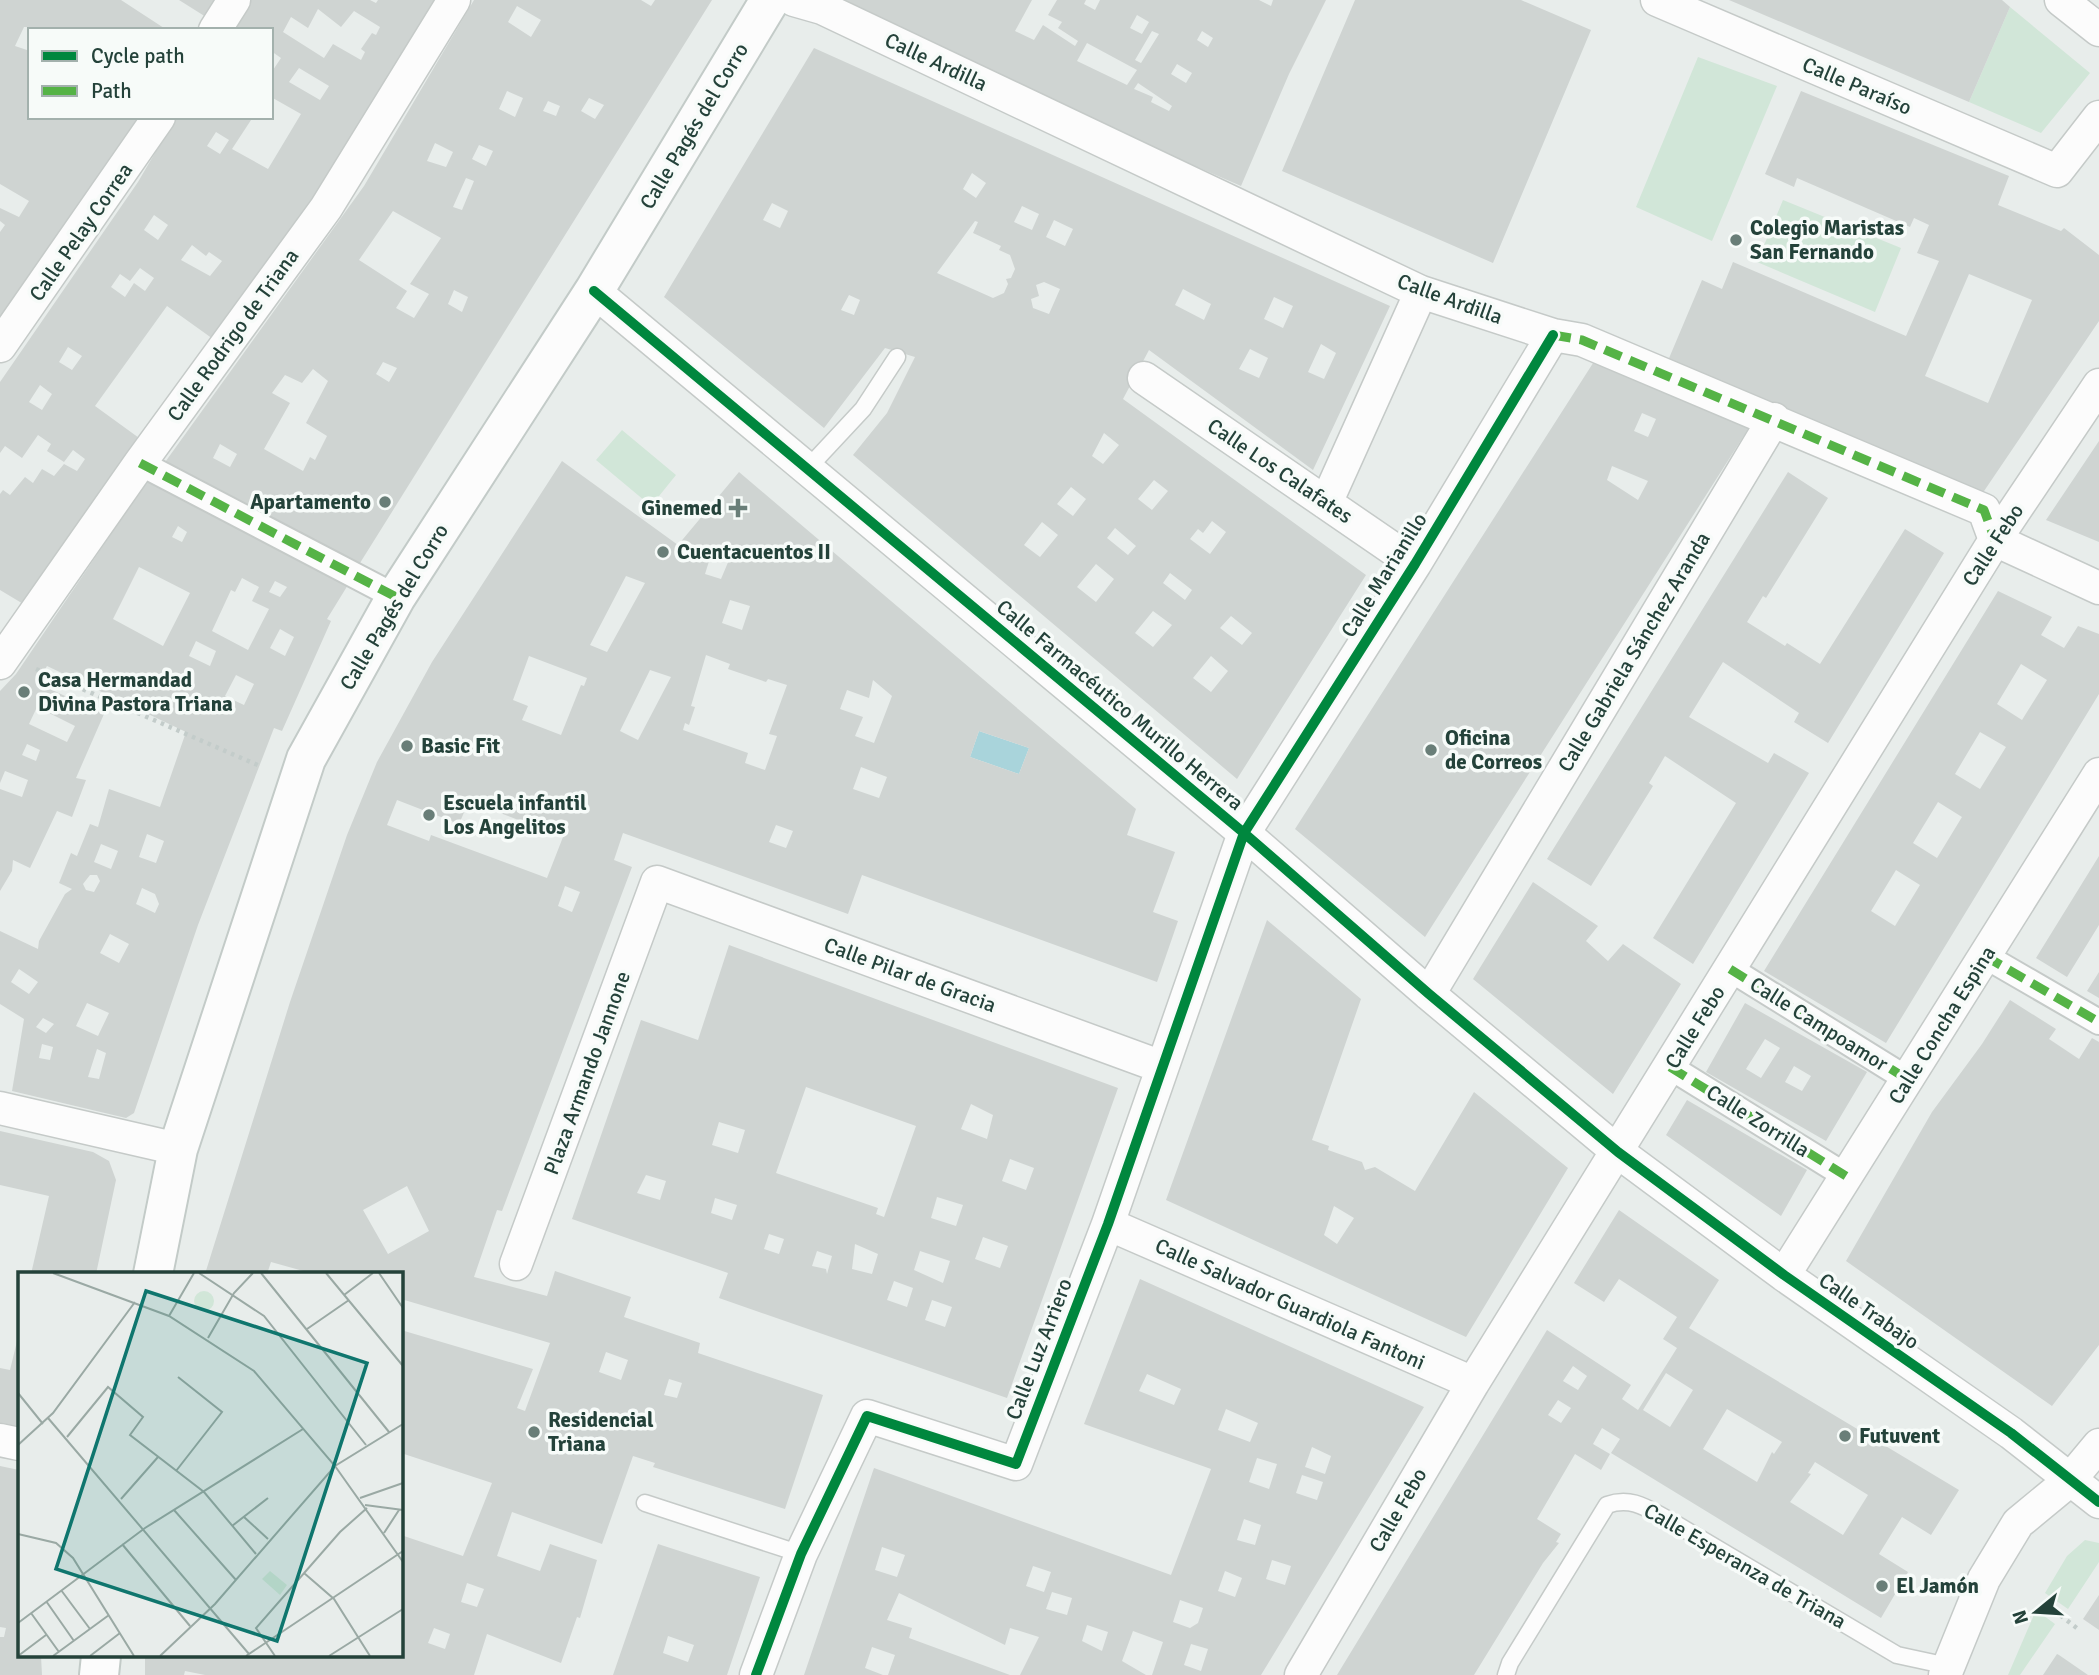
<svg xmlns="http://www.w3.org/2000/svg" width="2099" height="1675" viewBox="0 0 2099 1675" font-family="Signika,sans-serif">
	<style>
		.green { fill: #d1e6d8 }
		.water { fill: #a9d4db }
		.building { fill: #cfd4d2; fill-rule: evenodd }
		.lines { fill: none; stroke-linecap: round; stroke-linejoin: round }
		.service-casing { stroke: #c5cac8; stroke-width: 19 }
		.pedestrian-casing { stroke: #c5cac8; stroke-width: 28 }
		.minor-casing { stroke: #c5cac8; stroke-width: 35 }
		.secondary-casing { stroke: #c3cbc8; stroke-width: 42 }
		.path { stroke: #c3ccca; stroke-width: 4.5; stroke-dasharray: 3.5 5; stroke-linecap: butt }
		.service { stroke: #fcfcfc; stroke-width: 16 }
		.pedestrian { stroke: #fcfcfc; stroke-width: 24 }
		.minor { stroke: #fcfcfc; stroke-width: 32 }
		.secondary { stroke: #fcfcfc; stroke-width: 38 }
		.quiet { stroke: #55b346; stroke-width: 9; stroke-dasharray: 18 9; stroke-linecap: butt }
		.cycleway-casing { stroke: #f7fbf9; stroke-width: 15 }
		.cycleway { stroke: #00873e; stroke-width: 10 }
		.poi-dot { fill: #697e78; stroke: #f7fbf9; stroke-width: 2.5 }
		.labels { text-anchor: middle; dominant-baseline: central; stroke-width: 7; stroke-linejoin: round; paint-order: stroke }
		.street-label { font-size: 21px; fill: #24423a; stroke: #f7fbf9 }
		.poi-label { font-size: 21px; font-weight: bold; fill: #24423a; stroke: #f7fbf9; text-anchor: start }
		.inset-road { fill: none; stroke: #9aa9a4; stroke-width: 2 }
		.view { fill: #0f766e; fill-opacity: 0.15; stroke: #0f766e; stroke-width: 3.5 }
		.inset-edge { fill: none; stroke: #24423a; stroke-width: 3.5 }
	</style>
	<rect width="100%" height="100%" fill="#e8edeb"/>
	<path class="green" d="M2010,7L2090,73L2041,133L1969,102Z
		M1698,57L1777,86L1712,241L1636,207Z
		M1783,200L1901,248L1875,312L1757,262Z
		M622,430L676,475L651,506L596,460Z
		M2085,1540L2099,1543V1562L2068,1609L2045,1593L2067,1556Z
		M2036,1610L2055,1624L2020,1675H2008Z"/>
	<path class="water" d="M979,731L1029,748L1019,774L970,757Z"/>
	<path class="building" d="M0,0H121L167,30L24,27L15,46L30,51V117H142L0,317V232L5,225L0,221V208L19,217L29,201L0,184Z
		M179,0H217L206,17Z
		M250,0H370L376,3L378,0H443L220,344L167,306L95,406L146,443L25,605L0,590V494L3,490L10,495L25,477L33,483L42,469L54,476L64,464L77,471L85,459L73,450L64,462L47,451L51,444L38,435L22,458L5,446L0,453V382L138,182L176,117H253L232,149L268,169L301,114L271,97V73L281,58L271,51V30H232ZM318,9L341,27L354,11L380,27L376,35L372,33L361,49L365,52L361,60L333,44L324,58L283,32L291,17L308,28ZM299,68L329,86L320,100L289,82ZM216,132L229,140L220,154L207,146ZM154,215L168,225L158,240L144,230ZM192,245L206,256L209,252L222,261L210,276L181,260ZM140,268L154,278L145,291L134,283L125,297L111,287L120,274L130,281ZM68,347L82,356L72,370L59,362ZM40,385L52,394L42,410L29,402Z
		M474,0H641L651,6L655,0H712L355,571L163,465L364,186ZM517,6L541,20L531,37L508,22ZM507,91L523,98L515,117L499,109ZM589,98L604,105L595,119L581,111ZM548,101L560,106L556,116L543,111ZM435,143L453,152L446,167L427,161ZM479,145L493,151L486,166L472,159ZM466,178L474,181L462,210L453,207ZM393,211L441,238L410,284L429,294L414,318L396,308L407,291L359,260ZM454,290L468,297L462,312L448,304ZM383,362L397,368L389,382L376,374ZM313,369L328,381L306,423L327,436L315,460L310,457L303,471L264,449L290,403L272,393L285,375L302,383ZM220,444L237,454L230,467L213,458Z
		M844,0H1032L1015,31L1034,40L1043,25L1075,46L1078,41L1058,28L1062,22L1048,15L1057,0H1086L1084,4L1095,10L1100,0H1259L1271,6L1273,0H1326L1289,74L1241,186L1149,146ZM1137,15L1149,22L1142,34L1130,28ZM1152,31L1159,34L1141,63L1135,60ZM1202,31L1213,38L1208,47L1197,40ZM1087,43L1137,70L1127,85L1077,61ZM1177,64L1192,73L1186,83L1171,74ZM1138,83L1172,106L1169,111L1151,102L1153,97L1134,89Z
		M1355,0H1521L1591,30L1493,263L1282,171Z
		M1729,0H2002L2010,7L1969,102Z
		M814,48L1390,306L1313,470L1149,350L1123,399L1366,575L1237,779L853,455L887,413L915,357L885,348L824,428L664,297ZM972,173L986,183L976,198L963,189ZM772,203L788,211L780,228L763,220ZM1022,206L1039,214L1032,230L1014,222ZM1054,220L1073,229L1065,246L1046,237ZM975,221L978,222L973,233L1001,246L999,250L1010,255L1015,269L1011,278L1006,279L1008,284L1004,293L993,298L937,273ZM1044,282L1060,289L1049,314L1033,308L1031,299L1039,296L1036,285ZM1183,289L1211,304L1204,320L1175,305ZM849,295L860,300L854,315L841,310ZM1274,297L1293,306L1283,328L1264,319ZM1321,344L1336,353L1324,379L1308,372ZM1250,349L1268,358L1259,378L1239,369ZM1104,433L1119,445L1103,464L1092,456ZM1154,480L1168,491L1152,510L1138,499ZM1071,487L1086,499L1073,516L1057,504ZM1212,521L1226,532L1210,554L1190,539L1198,529L1203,533ZM1042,522L1058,535L1040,557L1024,545ZM1115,528L1136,546L1128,555L1107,538ZM1096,564L1114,579L1096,602L1077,587ZM1170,573L1192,590L1185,600L1163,583ZM1153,611L1172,625L1153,647L1135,633ZM1231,616L1252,633L1242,645L1220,628ZM1211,656L1228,671L1211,692L1193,678Z
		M1801,91L2009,176L1998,205L2061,231L2064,228L2099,255V321L1980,497L1667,363L1702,280L1722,289L1733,262L1906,336L1939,261L1917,253L1929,225L1914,218L1910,227L1797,178L1794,187L1765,174ZM1969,274L2032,300L1988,403L1925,376Z
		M1595,360L1750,426L1425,937L1295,829ZM1642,413L1656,419L1648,437L1634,431ZM1612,466L1648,481L1638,500L1607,480Z
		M2099,441V542L2046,520Z
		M562,461L678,545L739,472L1136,809L1127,835L1175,852L1153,912L1178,921L1157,982L862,875L848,914L623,833L614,860L632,867L502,1211L497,1210L474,1277L547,1296L555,1271L631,1297L624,1317L700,1343L698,1353L823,1395L785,1509L653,1467L655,1463L633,1456L602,1544L512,1512L497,1556L540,1571L550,1544L597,1560L580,1618L577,1617L561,1663L487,1634L474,1675H205L185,1671L184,1675H145V1656H401V1535L463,1556L492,1483L401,1453V1330L533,1369L517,1408L525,1411L550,1343L401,1299V1274H314L271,1262L267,1274H205L290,1002L347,835L377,762L432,662ZM723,554L729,560L721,579L705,574L710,558L717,560ZM626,576L645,583L607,652L590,645ZM730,600L750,606L742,630L722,623ZM706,655L730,664L728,669L766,682L768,679L787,685L769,734L777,736L765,770L745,763L748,753L683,730L685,723L689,725L695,707L691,706ZM529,656L587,678L584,686L581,685L561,735L522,720L528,706L513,700ZM650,670L671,677L638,740L620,731ZM873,680L892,696L874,743L855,736L863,717L840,709L847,690L869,698ZM979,731L1029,748L1019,774L970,757ZM861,767L887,777L879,798L853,789ZM397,800L459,824L469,801L563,837L547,878L431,835L429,841L387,825ZM776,825L793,831L786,848L769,842ZM565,886L580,892L572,912L558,906ZM407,1186L429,1231L388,1254L363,1210ZM606,1352L628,1360L621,1380L599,1372ZM669,1379L682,1383L677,1398L664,1395ZM467,1583L484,1589L477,1607L461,1602ZM434,1628L450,1634L445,1649L428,1643Z
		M1788,472L1828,498L1766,598L1763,596L1747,622L1785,646L1787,643L1820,664L1905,529L1944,553L1828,743L1794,722L1799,713L1723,662L1689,717L1768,763L1774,753L1809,773L1693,964L1653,938L1736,803L1665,756L1649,783L1653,786L1591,886L1547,859Z
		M149,478L351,580L327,619L331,621L282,731L274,728L198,925L134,1113L126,1118L12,1091L24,1019L0,1004V931L38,949L39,941L65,894L72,889L59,883L71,853L77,856L90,824L98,827L109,789L160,807L186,732L47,666L37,683L104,714L76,778L86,780L72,817L57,811L30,868L13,860L12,871L0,891V789L22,797L28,780L5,771L0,783V691L16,674ZM178,526L187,532L182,542L172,537ZM139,567L190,593L163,646L113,619ZM242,578L259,587L252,601L269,609L248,650L212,631L231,590L235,592ZM275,581L287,587L280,597L269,592ZM280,629L294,637L285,656L270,648ZM196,641L216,651L210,666L189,656ZM236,675L254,684L244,705L225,696ZM37,707L75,726L67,742L29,724ZM27,744L40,750L36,761L22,755ZM147,834L164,841L156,863L139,857ZM101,844L118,851L111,869L94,862ZM90,875H97L100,881L94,892L86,890L83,884ZM142,888L155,894L159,904L155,913L136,904ZM110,934L129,944L119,963L100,953ZM19,969L38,982L29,994L11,982ZM87,1003L109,1013L98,1036L76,1026ZM43,1018L54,1024L46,1033L36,1027ZM42,1044L53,1047L50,1060L39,1058ZM97,1049L106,1053L99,1079L88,1077Z
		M1998,591L2052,617L2041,635L2064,648L2078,626L2099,634V694L1886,1043L1764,971ZM2021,664L2047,680L2022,720L1997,704ZM1980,732L2006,747L1980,789L1955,774ZM1938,802L1962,817L1937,858L1913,843ZM1896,870L1920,885L1895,926L1871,911Z
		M2099,856V925L2067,977L2036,958Z
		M1533,882L1598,926L1586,941L1608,961L1623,944L1681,984L1613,1094L1473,979Z
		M1267,920L1361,999L1312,1140L1329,1146L1328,1150L1362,1162L1365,1170L1375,1167L1415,1191L1474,1092L1568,1168L1466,1337L1166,1200ZM1334,1206L1354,1218L1337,1244L1324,1235Z
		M729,945L1118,1088L1007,1398L719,1298L728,1273L572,1219L641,1020L698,1040ZM806,1087L916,1126L884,1217L876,1214L878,1208L776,1173ZM971,1104L993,1115L987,1139L961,1129ZM719,1122L745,1130L738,1153L712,1145ZM1010,1159L1034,1168L1026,1190L1002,1181ZM646,1175L666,1181L660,1200L637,1193ZM937,1197L963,1205L956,1226L931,1218ZM715,1198L737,1205L732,1220L711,1213ZM769,1234L784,1239L779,1254L764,1249ZM983,1237L1008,1246L1000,1268L975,1259ZM855,1244L878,1254L872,1274L852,1269ZM817,1251L832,1256L827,1274L826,1269L812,1266ZM920,1251L950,1261L943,1283L914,1270ZM894,1281L913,1288L907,1307L887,1300ZM932,1300L952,1307L945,1327L925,1320Z
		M2099,972V998L2087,991Z
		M2010,1000L2056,1029L2049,1039L2079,1059L2092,1038L2099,1042V1345L2052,1406L1846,1261L1932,1112L1982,1044Z
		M1745,1003L1867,1072L1826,1141L1706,1072ZM1765,1039L1780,1048L1761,1078L1746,1069ZM1794,1066L1811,1076L1802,1091L1785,1082Z
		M1687,1100L1807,1170L1781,1216L1666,1135Z
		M0,1131L93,1152L109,1161L116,1180L96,1274H31L49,1196L0,1185Z
		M1619,1210L1719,1280L1689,1328L1959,1490L1931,1535L1902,1517L1879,1554L1908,1572L1881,1618L1611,1453L1620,1439L1602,1428L1593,1444L1610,1454L1601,1470L1575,1454L1537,1519L1561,1534L1556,1542L1559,1543L1543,1563L1474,1675H1337L1547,1330L1631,1385L1622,1399L1638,1410L1677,1348L1663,1339L1677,1317L1619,1279L1604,1302L1574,1283ZM1573,1366L1587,1376L1578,1390L1563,1381ZM1666,1373L1693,1390L1670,1427L1643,1410ZM1558,1400L1571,1408L1561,1423L1548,1415ZM1727,1409L1782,1442L1774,1454L1772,1452L1757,1482L1703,1449ZM1815,1462L1868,1495L1843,1535L1790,1502L1811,1474L1808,1473Z
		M1140,1279L1424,1407L1261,1675H1152L1163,1642L1133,1631L1122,1661L1146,1675H1020L1039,1637L1010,1628L1005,1645L899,1593L887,1620L912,1628L909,1638L1010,1675H888L895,1655L872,1647L865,1668L883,1675H804L874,1468L1171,1575L1211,1469L1084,1424ZM1147,1374L1181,1389L1174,1405L1139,1391ZM1226,1409L1258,1423L1250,1442L1218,1430ZM1312,1447L1331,1456L1325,1474L1305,1467ZM1257,1458L1277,1464L1269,1489L1249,1482ZM1302,1475L1323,1482L1317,1500L1296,1493ZM1244,1519L1261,1525L1255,1545L1237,1540ZM882,1547L905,1555L897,1577L875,1570ZM1272,1560L1291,1566L1285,1585L1266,1579ZM1033,1566L1051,1572L1044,1592L1026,1586ZM1225,1571L1242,1578L1235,1597L1218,1591ZM1052,1592L1072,1598L1067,1615L1046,1609ZM1180,1600L1203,1608L1198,1623L1190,1628L1173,1622ZM1087,1625L1108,1632L1102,1651L1082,1641ZM1191,1644L1208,1649L1201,1671L1184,1665Z
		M19,1333V1427L0,1423V1368L10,1370Z
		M0,1466L19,1470V1656H41L42,1675H0V1637H4L6,1628L0,1627Z
		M658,1544L760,1577L727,1675H613ZM668,1636L694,1645L688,1662L663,1653Z
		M2099,1595V1630L2083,1619Z
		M2057,1654L2059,1655L2088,1675H2043Z"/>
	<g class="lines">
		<g class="service-casing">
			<path id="service" d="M807,469L863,409L897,357
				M645,1503L801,1554
				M1506,1675L1510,1663L1607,1505C1632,1496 1648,1509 1669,1520L1897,1655L1948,1666"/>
		</g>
		<g class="pedestrian-casing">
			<path id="pedestrian" d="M140,463L396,597
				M1985,956L2099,1022
				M1730,969L1907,1079
				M1670,1067L1846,1176"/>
		</g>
		<g class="minor-casing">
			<path id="minor" d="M794,0L822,8L1421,292L1553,335L1582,340L1984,510L1995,540L2099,588
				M1657,0L2057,171L2099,117
				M2061,0L2099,30
				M215,30L234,0
				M594,291L1244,833L1429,994L1618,1152L1784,1275L2011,1433L2099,1502
				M0,346L159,117
				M1144,378L1415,564
				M1326,503L1421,292
				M0,663L140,463L326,208L454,0
				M1429,994L1774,419
				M0,1108L178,1149
				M1108,1224L1473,1383
				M516,1264L657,882L1162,1067
				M1784,1275L2099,774
				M0,1440L19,1444
				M756,1675L801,1554L867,1416L1016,1464L1108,1224L1244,833L1415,564L1553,335
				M1301,1675L1473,1383L1995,540L2099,385
				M1945,1675L1984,1579L2018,1523L2069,1481L2099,1445"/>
		</g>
		<g class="secondary-casing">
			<path id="secondary" d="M153,1274L178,1149L306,759L396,597L594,291L770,0
				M99,1675L101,1656"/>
		</g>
		<path class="path" d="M36,669L260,766
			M2047,1605L2078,1629"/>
		<use href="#service" class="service"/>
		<use href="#pedestrian" class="pedestrian"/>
		<use href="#minor" class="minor"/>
		<use href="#secondary" class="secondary"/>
		<path class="quiet" d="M1553,335L1582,340L1984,510L1995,540
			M140,463L396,597
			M1985,956L2099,1022
			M1730,969L1907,1079
			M1670,1067L1846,1176"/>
		<g class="cycleway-casing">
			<path id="cycleway" d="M594,291L1244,833L1429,994L1618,1152L1784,1275L2011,1433L2099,1502
				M756,1675L801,1554L867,1416L1016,1464L1108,1224L1244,833L1415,564L1553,335"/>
		</g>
		<use href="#cycleway" class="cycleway"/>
	</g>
	<g class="poi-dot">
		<circle cx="1736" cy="240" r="7"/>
		<circle cx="385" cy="502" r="7"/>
		<path d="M734.5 497.5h7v7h7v7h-7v7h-7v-7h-7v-7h7z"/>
		<circle cx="663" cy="552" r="7"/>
		<circle cx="24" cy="692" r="7"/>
		<circle cx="407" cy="746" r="7"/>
		<circle cx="1431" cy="750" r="7"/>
		<circle cx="429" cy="815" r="7"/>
		<circle cx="534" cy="1432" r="7"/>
		<circle cx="1845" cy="1436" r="7"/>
		<circle cx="1882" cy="1586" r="7"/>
	</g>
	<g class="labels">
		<g class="street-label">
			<text transform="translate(936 62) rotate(25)">Calle Ardilla</text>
			<text transform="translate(1857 86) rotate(23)">Calle Paraíso</text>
			<text transform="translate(694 126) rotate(-59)">Calle Pagés del Corro</text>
			<text transform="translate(81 232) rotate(-55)">Calle Pelay Correa</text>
			<text transform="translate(1450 299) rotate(20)">Calle Ardilla</text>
			<text transform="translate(233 335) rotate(-54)">Calle Rodrigo de Triana</text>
			<text transform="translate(1280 471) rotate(34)">Calle Los Calafates</text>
			<text transform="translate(1993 545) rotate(-57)">Calle Febo</text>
			<text transform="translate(1384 575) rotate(-58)">Calle Marianillo</text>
			<text transform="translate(394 607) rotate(-59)">Calle Pagés del Corro</text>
			<text transform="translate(1634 652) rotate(-59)">Calle Gabriela Sánchez Aranda</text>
			<text transform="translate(1120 705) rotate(40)">Calle Farmacéutico Murillo Herrera</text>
			<text transform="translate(910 975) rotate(20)">Calle Pilar de Gracia</text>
			<text transform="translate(1819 1024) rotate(32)">Calle Campoamor</text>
			<text transform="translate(1942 1025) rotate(-58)">Calle Concha Espina</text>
			<text transform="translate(1695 1027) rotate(-58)">Calle Febo</text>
			<text transform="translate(587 1073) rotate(-70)">Plaza Armando Jannone</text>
			<text transform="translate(1758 1121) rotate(32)">Calle Zorrilla</text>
			<text transform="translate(1290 1304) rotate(24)">Calle Salvador Guardiola Fantoni</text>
			<text transform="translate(1869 1311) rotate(35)">Calle Trabajo</text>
			<text transform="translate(1039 1349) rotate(-69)">Calle Luz Arriero</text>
			<text transform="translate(1398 1510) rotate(-60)">Calle Febo</text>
			<text transform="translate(1745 1566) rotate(30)">Calle Esperanza de Triana</text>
		</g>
		<g class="poi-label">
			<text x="1750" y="228">Colegio Maristas<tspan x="1750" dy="24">San Fernando</tspan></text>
			<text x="371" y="502" text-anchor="end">Apartamento</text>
			<text x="722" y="508" text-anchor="end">Ginemed</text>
			<text x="677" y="552">Cuentacuentos II</text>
			<text x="38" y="680">Casa Hermandad<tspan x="38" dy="24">Divina Pastora Triana</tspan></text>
			<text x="1445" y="738">Oficina<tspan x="1445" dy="24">de Correos</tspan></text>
			<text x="421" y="746">Basic Fit</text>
			<text x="443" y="803">Escuela infantil<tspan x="443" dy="24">Los Angelitos</tspan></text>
			<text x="548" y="1420">Residencial<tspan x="548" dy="24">Triana</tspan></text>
			<text x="1859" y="1436">Futuvent</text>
			<text x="1896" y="1586">El Jamón</text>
		</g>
	</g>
	<g transform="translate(18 1272)">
		<rect width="385" height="385" fill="#e8edeb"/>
		<path d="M176 29a10 10 0 1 1 20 0a10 10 0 1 1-20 0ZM252,299L269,313L262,323L244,307Z" fill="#d1e6d8"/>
		<path class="inset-road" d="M35,1L151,44L236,99L317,194L385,290M181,1L246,44L348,173M243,1L371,160M308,1L385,94M361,1L385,36M326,23L355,1M151,44L176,1M289,57L331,28M190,66L216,21L235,1M0,121L25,152M30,146L231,382M49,165L90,115L125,145L112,163L186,220L238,282M0,173L35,141L117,30M158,199L204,140L160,105M342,226L385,211M103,227L140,185M347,233L385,238M156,238L218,308M226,245L250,267M214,254L250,226M366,261L381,238M0,262L38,271L55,286L116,384M104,272L172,354M286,301L316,327L352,384M43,318L72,357M28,329L56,369M13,341L41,380M0,351L127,256L285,157M0,384L28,363M35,384L91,343M72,384L102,361M142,384L197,332L317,194L385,152M228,384L385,279M257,384L238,356L322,260L349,236M311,384L385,337"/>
		<path class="view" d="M128,19L349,91L259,369L38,297Z"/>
		<rect width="385" height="385" class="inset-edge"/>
	</g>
	<rect x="28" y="28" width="245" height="91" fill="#f7fbf9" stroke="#a3b1ad" stroke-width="2"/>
	<rect x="42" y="51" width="35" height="10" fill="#00873e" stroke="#a3b1ad" stroke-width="2"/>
	<text x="91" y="63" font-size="21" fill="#24423a">Cycle path</text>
	<rect x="42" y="86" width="35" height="10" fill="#55b346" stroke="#a3b1ad" stroke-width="2"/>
	<text x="91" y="98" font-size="21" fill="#24423a">Path</text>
	<g transform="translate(2036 1612) rotate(252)" stroke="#f7fbf9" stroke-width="5" paint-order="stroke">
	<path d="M0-5L12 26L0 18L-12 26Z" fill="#24423a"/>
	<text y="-10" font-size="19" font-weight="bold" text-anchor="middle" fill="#24423a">N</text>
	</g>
</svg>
